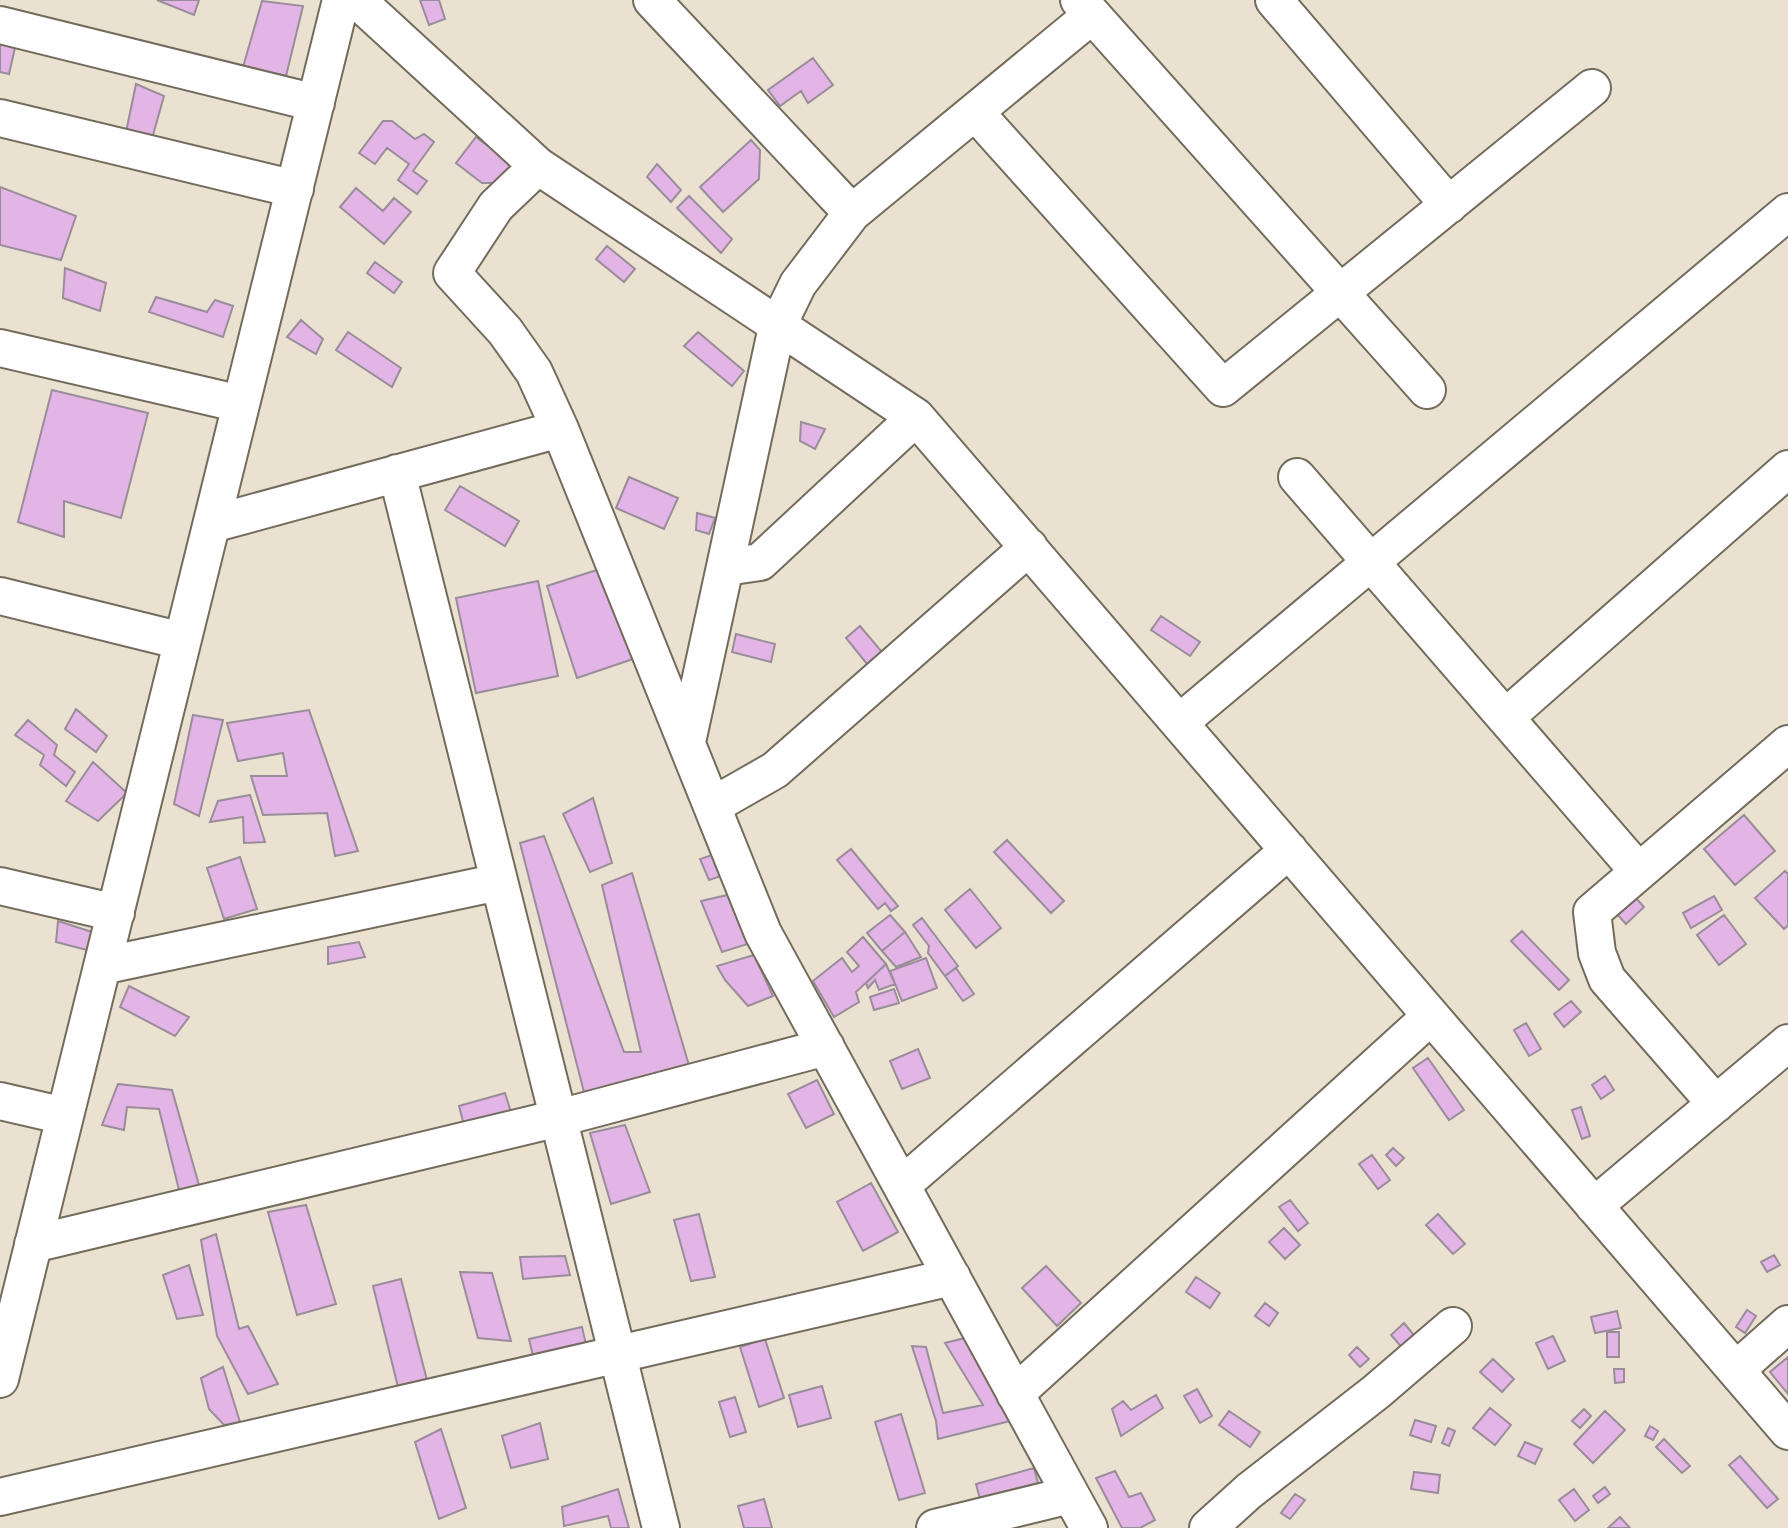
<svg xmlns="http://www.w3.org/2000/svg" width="1788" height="1528" viewBox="0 0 1788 1528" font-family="'Archivo Narrow',sans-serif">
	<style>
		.building { fill: #e3b4e6; stroke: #9a8d9a; stroke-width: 2 }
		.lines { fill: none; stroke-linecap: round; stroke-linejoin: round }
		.minor-casing { stroke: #736b5c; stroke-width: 40 }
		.minor { stroke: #fff; stroke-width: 36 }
	</style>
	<rect width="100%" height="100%" fill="#ebe1d1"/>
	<path class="building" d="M157,0H199L194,15Z
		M420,0H439L445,19L429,25Z
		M262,1L303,6L286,76L243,67Z
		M0,35L17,39L9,74L0,72Z
		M813,58L833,85L808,103L801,91L780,106L768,90Z
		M136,84L164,96L151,142L125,137Z
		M383,121H392L415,139L424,134L434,142L413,171L427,181L417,194L398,180L409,164L387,148L375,164L359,153Z
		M476,137L516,167L504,183H482L456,163Z
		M751,140L760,150L759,179L723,212L700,187Z
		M657,164L681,190L671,202L647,177Z
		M0,187L76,216L61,260L0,245Z
		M356,188L383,211L394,198L411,212L384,244L340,207Z
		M689,196L732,239L721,253L677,208Z
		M607,246L635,269L624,282L596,259Z
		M375,262L402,282L394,293L367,273Z
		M65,268L106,283L100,311L63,298Z
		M156,297L207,312L215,300L233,306L223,337L149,312Z
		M301,320L323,339L316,354L287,337Z
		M348,332L401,368L392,387L336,350Z
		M698,332L744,371L732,386L684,346Z
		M52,390L148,413L121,518L64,501V537L18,522Z
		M801,422L825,429L815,449L800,441Z
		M629,477L678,498L664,529L616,508Z
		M460,486L519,521L505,546L445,510Z
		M697,513L715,518L709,534L696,530Z
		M603,568L633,659L577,678L547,586Z
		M538,581L558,676L476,693L456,598Z
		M1161,616L1200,642L1190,656L1151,630Z
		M860,626L882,652L867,664L846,638Z
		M736,634L775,644L771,662L732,652Z
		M76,709L107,736L96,752L65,729Z
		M309,710L358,851L335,856L327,813L263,815L251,776H287L283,753L238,761L227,723Z
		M193,715L223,720L199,816L174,804Z
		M28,720L57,745L54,755L75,772L66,786L40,765L44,755L15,735Z
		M93,762L127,793L98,821L66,801Z
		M250,795L265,842L244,843L243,817L210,822L218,801Z
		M593,798L612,863L590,872L563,814Z
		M1744,815L1775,851L1735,885L1704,849Z
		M544,836L624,1052H641L602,885L632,873L691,1072L586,1100L520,843Z
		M1007,840L1064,901L1051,913L994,852Z
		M851,849L898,906L891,911L885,903L878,909L837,860Z
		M715,854L724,875L709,880L700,859Z
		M240,857L257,909L224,919L207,868Z
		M1785,871L1788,874V925L1784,929L1755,898Z
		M970,889L1001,928L976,948L945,910Z
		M732,894L754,942L722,952L701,901Z
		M1634,896L1644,907L1626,924L1616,913Z
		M1714,896L1722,910L1691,928L1683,913Z
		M890,915L905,932L882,951L867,933Z
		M1724,915L1746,944L1719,965L1697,935Z
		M922,918L958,966L945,976L928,953L929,946L913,925Z
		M58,921L92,932L87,950L56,942Z
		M1522,931L1569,980L1559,990L1511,941Z
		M905,932L921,957L896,967L882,951Z
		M863,937L886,964L856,992L859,1002L834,1017L813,981L842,958L852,972L859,966L847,952Z
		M359,942L365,957L328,964V947Z
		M754,955L773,996L748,1006L725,980L717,966Z
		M926,958L937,988L902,1001L890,971Z
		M886,964L895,984L879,990L875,980L868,988L866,983Z
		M956,968L974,994L963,1001L945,976Z
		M129,986L189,1017L175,1036L120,1007Z
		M894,989L899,1003L874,1010L870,997Z
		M1571,1001L1581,1012L1564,1027L1554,1014Z
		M1526,1023L1541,1049L1529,1056L1514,1030Z
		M918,1049L930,1078L902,1089L890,1061Z
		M1428,1058L1464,1110L1449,1120L1413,1068Z
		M1605,1076L1614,1090L1601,1099L1592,1085Z
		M817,1080L834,1114L806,1128L788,1094Z
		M118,1084L172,1090L201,1192L179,1190L159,1109L127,1107L124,1130L102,1125Z
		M505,1093L512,1115L464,1125L459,1106Z
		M1581,1107L1590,1136L1582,1139L1572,1110Z
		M625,1125L650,1192L611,1204L590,1133Z
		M1393,1148L1404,1158L1396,1166L1386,1155Z
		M1372,1155L1390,1180L1378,1189L1359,1164Z
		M871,1183L898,1232L863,1251L837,1202Z
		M1290,1200L1308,1223L1298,1231L1279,1207Z
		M306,1205L336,1304L297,1315L268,1212Z
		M699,1214L715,1277L691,1281L674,1220Z
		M1438,1214L1465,1244L1453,1254L1426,1225Z
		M1284,1228L1300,1245L1285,1259L1269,1242Z
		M216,1234L239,1329L248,1326L278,1384L248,1394L217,1336L201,1240Z
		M1774,1255L1780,1265L1767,1272L1761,1262Z
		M565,1256L570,1275L523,1279L520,1257Z
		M189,1265L203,1315L177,1319L163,1275Z
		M1046,1266L1081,1303L1057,1326L1022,1288Z
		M460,1272L492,1273L511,1341L478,1338Z
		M1196,1277L1220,1293L1210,1308L1186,1292Z
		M401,1279L428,1384L399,1391L373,1286Z
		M1265,1303L1278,1313L1269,1326L1255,1316Z
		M1747,1310L1756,1316L1745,1333L1736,1327Z
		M1617,1311L1621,1328L1595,1333L1591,1317Z
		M1404,1323L1418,1340L1405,1351L1391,1335Z
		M582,1327L588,1353L535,1365L529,1339Z
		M1607,1332H1619V1357H1607Z
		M1553,1336L1565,1361L1548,1369L1536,1343Z
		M965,1338L1010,1421L938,1439L936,1421L912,1346L926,1347L943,1413L983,1405L945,1343Z
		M765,1339L784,1398L759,1407L740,1347Z
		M1357,1347L1369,1359L1360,1367L1349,1355Z
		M1788,1357V1394L1770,1372Z
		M1493,1359L1514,1379L1502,1392L1480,1372Z
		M223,1367L240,1422L224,1425L209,1409L201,1378Z
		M1614,1369H1624V1382L1615,1383Z
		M822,1386L831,1418L798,1427L789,1395Z
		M1197,1389L1212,1416L1200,1423L1184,1396Z
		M1156,1395L1163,1408L1121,1436L1112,1409L1123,1401L1131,1410Z
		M735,1397L746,1432L730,1437L719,1402Z
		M1490,1408L1511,1425L1495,1445L1473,1428Z
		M1584,1409L1591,1416L1580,1428L1572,1421Z
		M1229,1411L1260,1432L1250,1447L1219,1425Z
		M1605,1411L1625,1430L1593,1463L1574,1444Z
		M901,1414L925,1493L899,1500L875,1422Z
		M1415,1420L1436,1426L1431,1442L1410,1435Z
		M540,1423L548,1459L511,1468L502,1436Z
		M1650,1426L1658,1431L1653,1440L1645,1436Z
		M1448,1428L1455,1431L1449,1446L1442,1443Z
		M441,1429L466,1508L439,1519L415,1442Z
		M1664,1439L1690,1466L1682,1473L1656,1447Z
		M1525,1442L1542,1449L1535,1464L1518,1456Z
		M1740,1456L1778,1499L1767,1508L1729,1465Z
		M1034,1468L1038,1483L980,1499L976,1484Z
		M1115,1471L1129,1497L1141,1493L1155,1520L1140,1528H1122L1096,1478Z
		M1414,1472L1440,1475L1438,1493L1411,1489Z
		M1605,1487L1610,1494L1598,1503L1593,1496Z
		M618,1489L629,1528H611L608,1516L564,1526L562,1507Z
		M1574,1489L1589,1510L1575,1521L1559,1500Z
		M1295,1494L1305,1500L1290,1519L1281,1513Z
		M764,1499L772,1528H744L738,1506Z
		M1620,1517L1630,1528H1608Z"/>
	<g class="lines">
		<g class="minor-casing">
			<path id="minor" d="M357,0L538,166L916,417L1788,1431
				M652,0L852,213
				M1079,0L1427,390
				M1274,0L1449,205
				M0,25L316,103
				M975,112L1223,388L1592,88
				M0,118L295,189
				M538,166L496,206L452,273L505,331L534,372L560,429L763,933L1089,1528
				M0,348L241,404
				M397,473L661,1528
				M1297,477L1639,872
				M212,524L560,429
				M726,567L760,562L916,417
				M0,596L182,641
				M1506,717L1788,469
				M1179,723L1788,212
				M687,742L777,327L798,284L852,213L1092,15
				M712,806L775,770L1029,547
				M0,886L116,913
				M102,966L499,882
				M0,1101L65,1116
				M1716,1104L1607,979L1597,953L1592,912L1788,744
				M902,1185L1289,850
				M1594,1206L1788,1043
				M33,1244L559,1118L826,1047
				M1736,1370L1788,1324
				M0,1379L341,0
				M1015,1394L1431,1016
				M0,1497L952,1277
				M935,1528L1070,1495
				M1208,1528L1249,1491L1376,1392L1453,1326"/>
		</g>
		<use href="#minor" class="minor"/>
	</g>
</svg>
